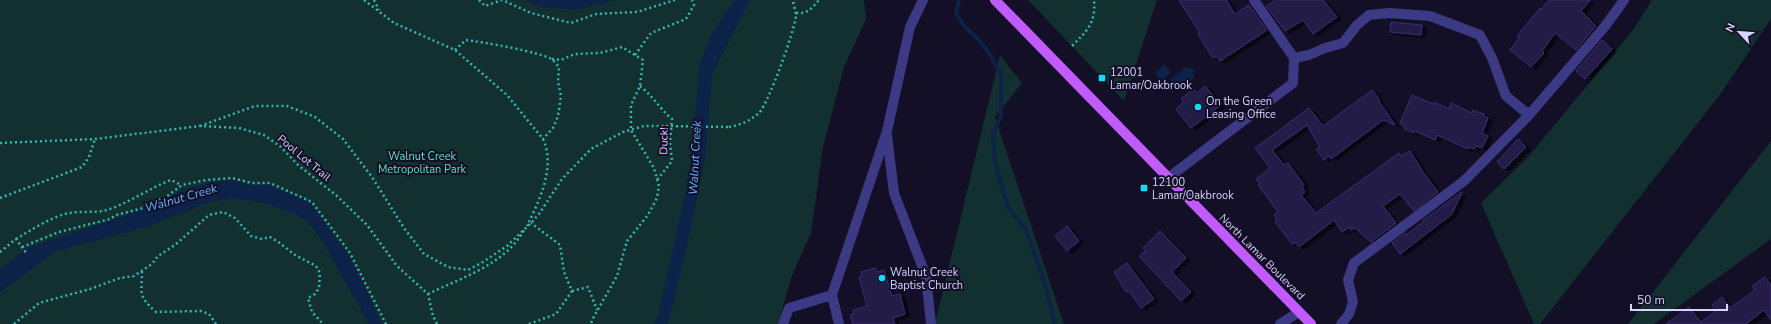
<svg xmlns="http://www.w3.org/2000/svg" width="1771" height="324" viewBox="0 0 1771 324" font-family="'Nunito Sans',sans-serif">
	<style>
		.green { fill: #12302f }
		.water { fill: #0c2248 }
		.lines { fill: none; stroke-linecap: round; stroke-linejoin: round }
		.stream { stroke: #0c2248; stroke-width: 4 }
		.building { fill: #241b47; stroke: #3b2d73; filter: url(#shadow) }
		.path { stroke: #2fb8b0; stroke-width: 2.5; stroke-dasharray: 2 3; stroke-linecap: butt }
		.minor { stroke: #3d3a85; stroke-width: 10 }
		.major { stroke: #c25bff; stroke-width: 10 }
		.path-bridge { stroke: #2fb8b0; stroke-width: 2.5; stroke-dasharray: 2 3; stroke-linecap: butt }
		.poi-dot { fill: #00e5ff; stroke: #130f26; stroke-width: 1.5 }
		.labels { text-anchor: middle; dominant-baseline: central; stroke-width: 4; stroke-linejoin: round; paint-order: stroke }
		.poi-label { font-size: 11px; fill: #d9d4ff; stroke: #130f26; text-anchor: start }
		.street-label { font-size: 11px; fill: #d9d4ff; stroke: #130f26 }
		.park-label { font-size: 11px; fill: #5fe0c0; stroke: #130f26 }
		.water-label { font-size: 12px; font-style: italic; fill: #62b6ff; stroke: #130f26 }
	</style>
	<defs>
		<filter id="shadow"><feDropShadow dx="4.5" dy="2.5" stdDeviation="0" flood-color="#0009"/></filter>
	</defs>
	<rect width="100%" height="100%" fill="#130f26"/>
	<path class="green" d="M0,0H864L866,19L844,67L823,147L811,233L791,278L778,324H0Z
		M1028,0H1157L1124,101Z
		M1652,0H1771V19L1719,96L1540,324H1534L1481,203L1528,157L1633,30Z
		M1000,55L1022,83L995,117L1064,324H935Z
		M1771,141V239L1654,324H1628Z"/>
	<path class="water" d="M527,0H614L575,10L541,7Z
		M734,0H750L712,74L705,159L682,268L668,324H654L658,315L684,200L692,159L699,67L712,33Z
		M1165,64L1171,73L1161,81L1155,73Z
		M1186,67L1195,69L1193,73L1194,78L1179,89L1170,79Z
		M232,180L251,185L268,184L310,202L348,254L362,280L382,324H369L323,242L308,222L292,212L263,203L234,198L213,201L143,228L56,251L0,292V270L27,248L124,216L149,206L182,190L213,182Z"/>
	<g class="lines">
		<path class="stream" d="M959,0L956,13L964,26L978,39L990,54L1001,75V116L993,134L995,162L1008,208L1026,229L1045,284L1055,324"/>
	</g>
	<path class="building" d="M1179,0H1226L1235,14L1249,5L1267,30L1220,61L1216,56L1213,58L1204,44L1198,34L1200,33Z
		M1276,0H1323L1337,17L1313,34L1303,20L1285,31L1266,6Z
		M1549,0H1590L1581,11L1596,26L1576,50L1555,33L1542,51L1544,53L1531,67L1510,50L1519,38L1517,36L1540,8L1541,10Z
		M1391,22L1422,25L1421,35L1390,32Z
		M1602,40L1612,49L1585,79L1576,71Z
		M1205,86L1221,105L1191,128L1176,109L1184,102L1181,99L1193,89L1197,93Z
		M1372,90L1379,99L1378,100L1395,125L1383,120L1331,159L1329,156L1324,160L1316,149L1320,147L1307,125L1272,150L1284,165L1288,163L1304,185L1302,187L1305,192L1301,195L1316,213L1399,153L1401,156L1410,151L1423,172L1438,192L1414,211L1400,194L1383,206L1396,223L1371,242L1355,228L1351,230L1350,227L1342,232L1334,220L1299,247L1295,242L1292,244L1275,222L1277,220L1274,215L1278,212L1258,185L1260,183L1256,179L1270,168L1255,148L1309,108L1323,126Z
		M1412,95L1433,104L1434,102L1449,109L1451,103L1472,113L1473,110L1484,114L1483,116L1488,118L1482,133L1488,136L1482,148L1477,146L1474,149L1469,147L1468,149L1437,135L1435,140L1415,131L1414,133L1404,129L1405,126L1400,123Z
		M1518,139L1526,147L1504,169L1497,162Z
		M1462,192L1452,214L1400,254L1392,243L1405,233L1406,235L1423,222L1422,221Z
		M1067,226L1079,241L1067,251L1055,236Z
		M1160,231L1186,258L1172,272L1191,292L1181,301L1139,256L1146,251L1143,248Z
		M1127,263L1154,299L1141,308L1129,291L1126,292L1114,272Z
		M875,268L877,272L884,270L892,296L900,294L905,314L893,318L895,324H853L850,315L854,314L853,310L867,306L859,277L862,276L861,272Z
		M1765,277L1771,285V320L1764,310L1746,324H1666L1689,307L1701,322L1716,311L1712,305L1722,297L1730,308L1755,290L1752,286Z"/>
	<g class="lines">
		<path class="path" d="M364,0L394,23L455,50L507,95L543,139C556,167 539,201 527,226
			M374,0L379,10
			M479,0L485,6L502,0L531,13L571,23L596,14L637,12L675,0
			M796,13C808,14 812,8 819,0
			M1072,46C1087,31 1096,23 1094,0
			M455,50L466,40C482,42 542,52 553,60C555,62 557,65 559,67L558,82L561,96L558,116L553,128L543,139
			M635,55L651,33L686,19L694,5L692,0
			M552,59L561,60L575,54L600,53L622,47L643,60L640,86L631,105V130L654,168L659,186L657,198L648,215L627,241L617,276L592,320L591,324
			M640,86C653,96 660,109 672,119L670,143L672,161L657,180
			M200,126L255,106H287L315,117L343,139L372,177L404,228L424,254L448,267L468,270L483,262L507,246L531,223L539,214L562,179L591,149L623,132L644,126H666
			M729,127C740,125 750,121 759,113C769,102 795,30 796,15C796,10 793,5 793,0
			M0,143L95,139L200,126L239,128L264,135L281,147L298,165L337,196L367,225L397,266L428,294L433,316L437,324
			M0,198L82,167L89,157L95,139
			M16,239C31,230 48,219 65,214C79,210 96,214 110,209C132,201 150,188 171,180L181,185
			M22,247L59,232L110,219L116,215L143,208L149,204L166,197L182,185L206,180L232,178L252,183H270L312,202L350,253L386,324
			M0,252L16,239L27,254
			M142,271C142,294 137,295 156,312L201,311L209,314L216,324
			M572,291L588,287L597,310
			M428,294C461,278 506,264 524,230
			M14,324L39,303L90,289L120,278L134,276L152,264L158,256L175,245L209,215L223,212L235,218L251,236L262,239L270,237L277,241L295,255L316,266L320,273L319,288L315,294L308,298L312,312L323,324
			M529,324L556,314L572,291L564,272L560,245L531,223"/>
		<path class="minor" d="M1294,58L1309,55L1325,48L1343,43L1357,25L1369,15L1389,13L1430,16L1480,35L1492,58L1506,96L1529,115
			M887,135L894,193L926,276L931,324
			M1168,178L1293,83L1294,58L1254,0
			M783,324L789,308L832,295
			M839,324L832,295L887,131L910,27L923,0
			M1280,324L1299,312
			M1341,324L1349,314L1353,302L1348,280L1354,263L1464,181L1529,115L1606,25L1624,0"/>
		<path class="major" d="M995,0L1311,324"/>
		<path class="path-bridge" d="M666,126L729,127"/>
	</g>
	<g class="poi-dot">
		<rect x="1098" y="74" width="8" height="8" rx="2"/>
		<circle cx="1198" cy="107" r="4"/>
		<rect x="1140" y="184" width="8" height="8" rx="2"/>
		<circle cx="882" cy="278" r="4"/>
	</g>
	<g class="labels">
		<g class="poi-label">
			<text x="1110" y="72">12001<tspan x="1110" dy="13">Lamar/Oakbrook</tspan></text>
			<text x="1206" y="101">On the Green<tspan x="1206" dy="13">Leasing Office</tspan></text>
			<text x="1152" y="182">12100<tspan x="1152" dy="13">Lamar/Oakbrook</tspan></text>
			<text x="890" y="272">Walnut Creek<tspan x="890" dy="13">Baptist Church</tspan></text>
		</g>
		<g class="street-label">
			<text transform="translate(664 141) rotate(-89)">Duck!</text>
			<text transform="translate(304 158) rotate(40)">Pool Lot Trail</text>
			<text transform="translate(1262 257) rotate(45)">North Lamar Boulevard</text>
		</g>
		<g class="park-label">
			<text x="422" y="156">Walnut Creek<tspan x="422" dy="13">Metropolitan Park</tspan></text>
		</g>
		<g class="water-label">
			<text transform="translate(695 158) rotate(-87)">Walnut Creek</text>
			<text transform="translate(181 198) rotate(-16)">Walnut Creek</text>
		</g>
	</g>
	<g transform="translate(1739 32) rotate(296)" stroke="#130f26" stroke-width="3" paint-order="stroke">
	<path d="M0-3L7 15L0 10L-7 15Z" fill="#d9d4ff"/>
	<text y="-6" font-size="11" font-weight="bold" text-anchor="middle" fill="#d9d4ff">N</text>
	</g>
	<path d="M1631 304v6h96v-6" fill="none" stroke="#d9d4ff" stroke-width="2"/>
	<text x="1637" y="304" font-size="12" fill="#d9d4ff" stroke="#130f26" stroke-width="3" paint-order="stroke">50 m</text>
</svg>
